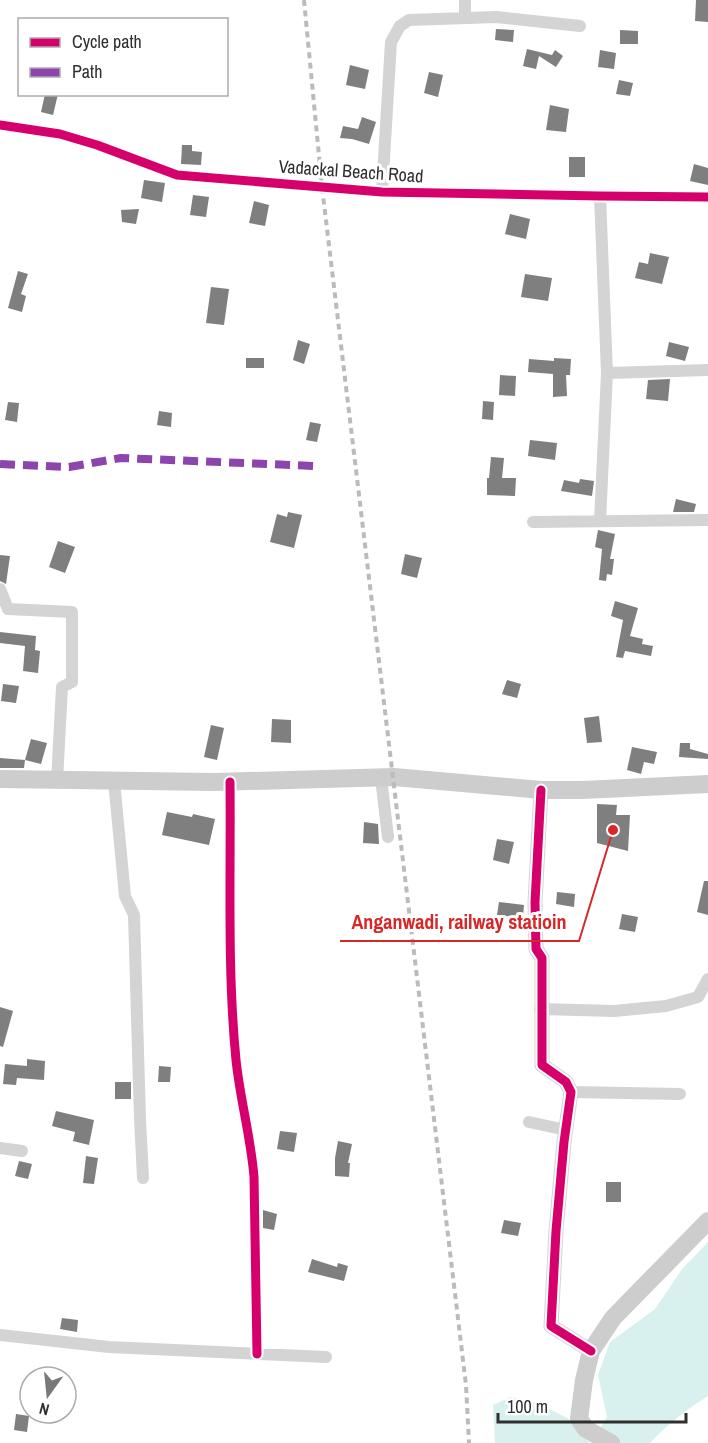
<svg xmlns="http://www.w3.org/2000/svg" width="708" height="1443" viewBox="0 0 708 1443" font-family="'Archivo Narrow',sans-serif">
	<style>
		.water { fill: #d9f1ee }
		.building { fill: #7f7f7f }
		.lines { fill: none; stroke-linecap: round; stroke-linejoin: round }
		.minor { stroke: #d4d4d4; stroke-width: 12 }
		.tertiary { stroke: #d4d4d4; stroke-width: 15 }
		.secondary { stroke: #cdcdcd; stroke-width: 18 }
		.rail { stroke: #bbb; stroke-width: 4; stroke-dasharray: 6 4.5; stroke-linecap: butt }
		.quiet { stroke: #8e44ad; stroke-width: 8; stroke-dasharray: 15 8; stroke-linecap: butt }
		.cycleway-casing { stroke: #fff; stroke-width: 13 }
		.cycleway { stroke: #d6006c; stroke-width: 9 }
		.labels { text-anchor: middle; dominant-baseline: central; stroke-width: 6; stroke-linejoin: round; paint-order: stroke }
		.street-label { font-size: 18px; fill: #2f2f2f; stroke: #fff }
		.leader { fill: none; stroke: #d62828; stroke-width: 2 }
		.callout-dot { fill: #d62828; stroke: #fff; stroke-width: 2 }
		.callout-label { font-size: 20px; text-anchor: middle; font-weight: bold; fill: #d62828; stroke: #fff; stroke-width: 6; stroke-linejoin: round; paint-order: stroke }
	</style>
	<rect width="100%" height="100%" fill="#fff"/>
	<path class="water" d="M708,1242V1396C686,1410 668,1424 650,1443H591L607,1417L598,1375L610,1342L655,1309L682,1269Z
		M511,1397L540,1404L569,1419L590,1443H495L493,1405Z"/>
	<path class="building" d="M696,0H708V22L695,21Z
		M496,29L514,30L513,42L495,40Z
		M620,30L638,31V44H620Z
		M527,49L552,55L555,50L563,56L556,67L539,56L536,69L523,66Z
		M600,50L616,53L614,69L598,67Z
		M350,65L369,70L365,89L346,85Z
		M429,72L443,75L438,97L424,93Z
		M619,80L633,83L630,96L616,94Z
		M45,94H58L53,115L41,112Z
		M550,105L569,109L566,132L546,130Z
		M362,117L376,122L369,144L352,139L340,138L343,126L358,129Z
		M182,145H192V151L202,152L201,165L181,164Z
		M569,157H585V177H569Z
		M694,164L708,168V185L690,181Z
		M144,180L165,183L162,202L141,198Z
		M193,195L209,197L206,217L190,215Z
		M254,201L269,205L265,226L249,223Z
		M139,209L136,224L122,222L121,210Z
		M510,214L530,219L526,239L505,234Z
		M650,253L669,257L662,284L635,278L639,262L648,264Z
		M18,271L28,274L21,294L26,296L22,312L8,308Z
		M525,274L552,278L548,301L521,297Z
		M211,287L229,289L224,325L206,323Z
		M298,340L310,344L304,364L293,360Z
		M669,342L689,347L685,361L666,356Z
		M246,358H264V368H246Z
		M554,358L571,359L570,375H566L567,396L553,397V374L528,372L529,359L554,361Z
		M500,375L516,376L515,396L499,395Z
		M670,379L668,401L646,399L648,380Z
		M483,401L494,402L493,420L482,419Z
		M8,402L19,403L17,422L5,420Z
		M159,411L172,413L171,427L157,425Z
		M310,422L321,424L317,442L306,440Z
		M530,440L557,443L555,460L528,456Z
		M491,457L504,458L502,478H516L515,496L487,495V478H489Z
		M580,479L594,481L592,496L561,491L564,480L579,483Z
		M676,499L696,504L694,512H673Z
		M288,512L302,515L294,548L270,542L277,514L287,517Z
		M598,530L615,534L610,559H614L612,575L607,574L606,581L599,580L602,549L595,547Z
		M58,541L75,547L65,573L49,567Z
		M405,554L422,558L417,578L401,574Z
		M0,555L10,556L6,584L0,581Z
		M615,601L638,608L630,636L643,639L642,644L653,646L651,656L625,651L623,658L616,657L623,620L611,616Z
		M0,632L36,636L35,650L40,651L38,673L23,671L25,646L0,643Z
		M507,680L521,684L517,698L502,694Z
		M3,684L19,686L16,703L1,701Z
		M599,716L602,742L587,743L584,718Z
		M272,719L291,720V743L271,742Z
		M211,725L224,728L217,760L204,757Z
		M31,739L47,743L41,764L25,760Z
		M680,743H690V749L708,754V759L679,757Z
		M632,747L657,752L654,764L644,762L641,774L627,770Z
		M0,758L25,760L24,768H0Z
		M597,804L617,805L616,815H630L628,851L597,843Z
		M167,812L192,817L193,814L215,819L209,845L162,835Z
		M364,822L378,824L379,844L363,843Z
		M497,839L514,842L509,864L493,860Z
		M704,881H708V915L697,912Z
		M557,892L575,894L574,907L556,904Z
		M499,902L524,905L523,918L497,915Z
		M622,914L638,917L635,932L619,929Z
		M0,1007L13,1011L3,1047L0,1046Z
		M27,1059L45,1061L44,1080L17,1078L16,1085L3,1084L5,1064L27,1066Z
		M159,1066L171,1067L170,1082H158Z
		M115,1082H131V1099H115Z
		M56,1111L94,1120L89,1145L73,1141L75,1132L52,1126Z
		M280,1131L297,1133L294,1152L277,1149Z
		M338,1141L352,1144L348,1163H350L349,1177L335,1176V1158Z
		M86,1156L98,1158L94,1184L83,1183Z
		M19,1161L32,1164L28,1179L15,1176Z
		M606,1182H621V1202H606Z
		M263,1210L277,1214L274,1230L263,1228Z
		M504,1220L521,1223L518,1236L501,1233Z
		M312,1259L337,1267L338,1263L348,1266L344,1281L308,1272Z
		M62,1318L78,1320L77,1332L60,1329Z
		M16,1414L29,1416L27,1432L14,1430Z"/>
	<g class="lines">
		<path class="minor" d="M465,18V0
			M0,125L60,134L97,145L177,175L382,192L600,196L708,197
			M382,192L391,42L400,26L409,20L496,17L580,26
			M600,196L607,373L600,521
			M607,373L708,370
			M533,522L708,520
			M0,589L8,609L72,612V682L62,687L57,781
			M381,778L388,837
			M114,781L125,896L134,915L140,1119L143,1178
			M230,782C231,874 227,968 236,1060C240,1099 251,1138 254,1177L257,1354
			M540,1009L614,1011L666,1006L698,997L708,979
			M571,1092L680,1094
			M529,1122L566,1130
			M0,1148L22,1151
			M0,1335L109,1347L326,1357"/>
		<path class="tertiary" d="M541,790L535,902L536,949L542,958V1065L566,1082L571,1092L564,1142L556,1231L551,1326L591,1351"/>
		<path class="secondary" d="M0,779L214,782L394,777L541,790H583L708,784
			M611,1443L586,1429L579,1419L584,1380L591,1351L613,1318L708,1221"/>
		<path class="rail" d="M304,0L322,187L466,1385L469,1443"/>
		<path class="quiet" d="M0,464L69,467L121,458L315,466"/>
		<g class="cycleway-casing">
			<path id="cycleway" d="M0,125L60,134L97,145L177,175L382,192L600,196L708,197
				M230,782C231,874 227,968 236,1060C240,1099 251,1138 254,1177L257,1354
				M541,790L535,902L536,949L542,958V1065L566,1082L571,1092L564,1142L556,1231L551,1326L591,1351"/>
		</g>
		<use href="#cycleway" class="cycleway"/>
	</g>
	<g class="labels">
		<g class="street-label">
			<text transform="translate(351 171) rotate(4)">Vadackal Beach Road</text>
		</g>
	</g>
	<path class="leader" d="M613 830L579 941H340"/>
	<circle class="callout-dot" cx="613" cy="830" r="6"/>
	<g class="callout-label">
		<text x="459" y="929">Anganwadi, railway statioin</text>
	</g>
	<rect x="18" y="18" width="210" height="78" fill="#ffffff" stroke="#acacac" stroke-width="1.5"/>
	<rect x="30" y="38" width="30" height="9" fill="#d6006c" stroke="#acacac" stroke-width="1.5"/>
	<text x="72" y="48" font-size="18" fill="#2f2f2f">Cycle path</text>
	<rect x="30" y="68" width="30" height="9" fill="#8e44ad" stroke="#acacac" stroke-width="1.5"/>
	<text x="72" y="78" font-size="18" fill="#2f2f2f">Path</text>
	<g transform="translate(48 1395) rotate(195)"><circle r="28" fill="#ffffff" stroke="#acacac" stroke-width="1.5"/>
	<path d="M0-4.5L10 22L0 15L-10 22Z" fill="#787878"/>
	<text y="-9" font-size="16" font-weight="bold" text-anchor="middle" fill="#2f2f2f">N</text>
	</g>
	<path d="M498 1413v9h188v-9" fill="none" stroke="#2f2f2f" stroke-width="3"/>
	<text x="507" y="1413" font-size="18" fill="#2f2f2f" stroke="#ffffff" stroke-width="4.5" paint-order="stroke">100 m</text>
</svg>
